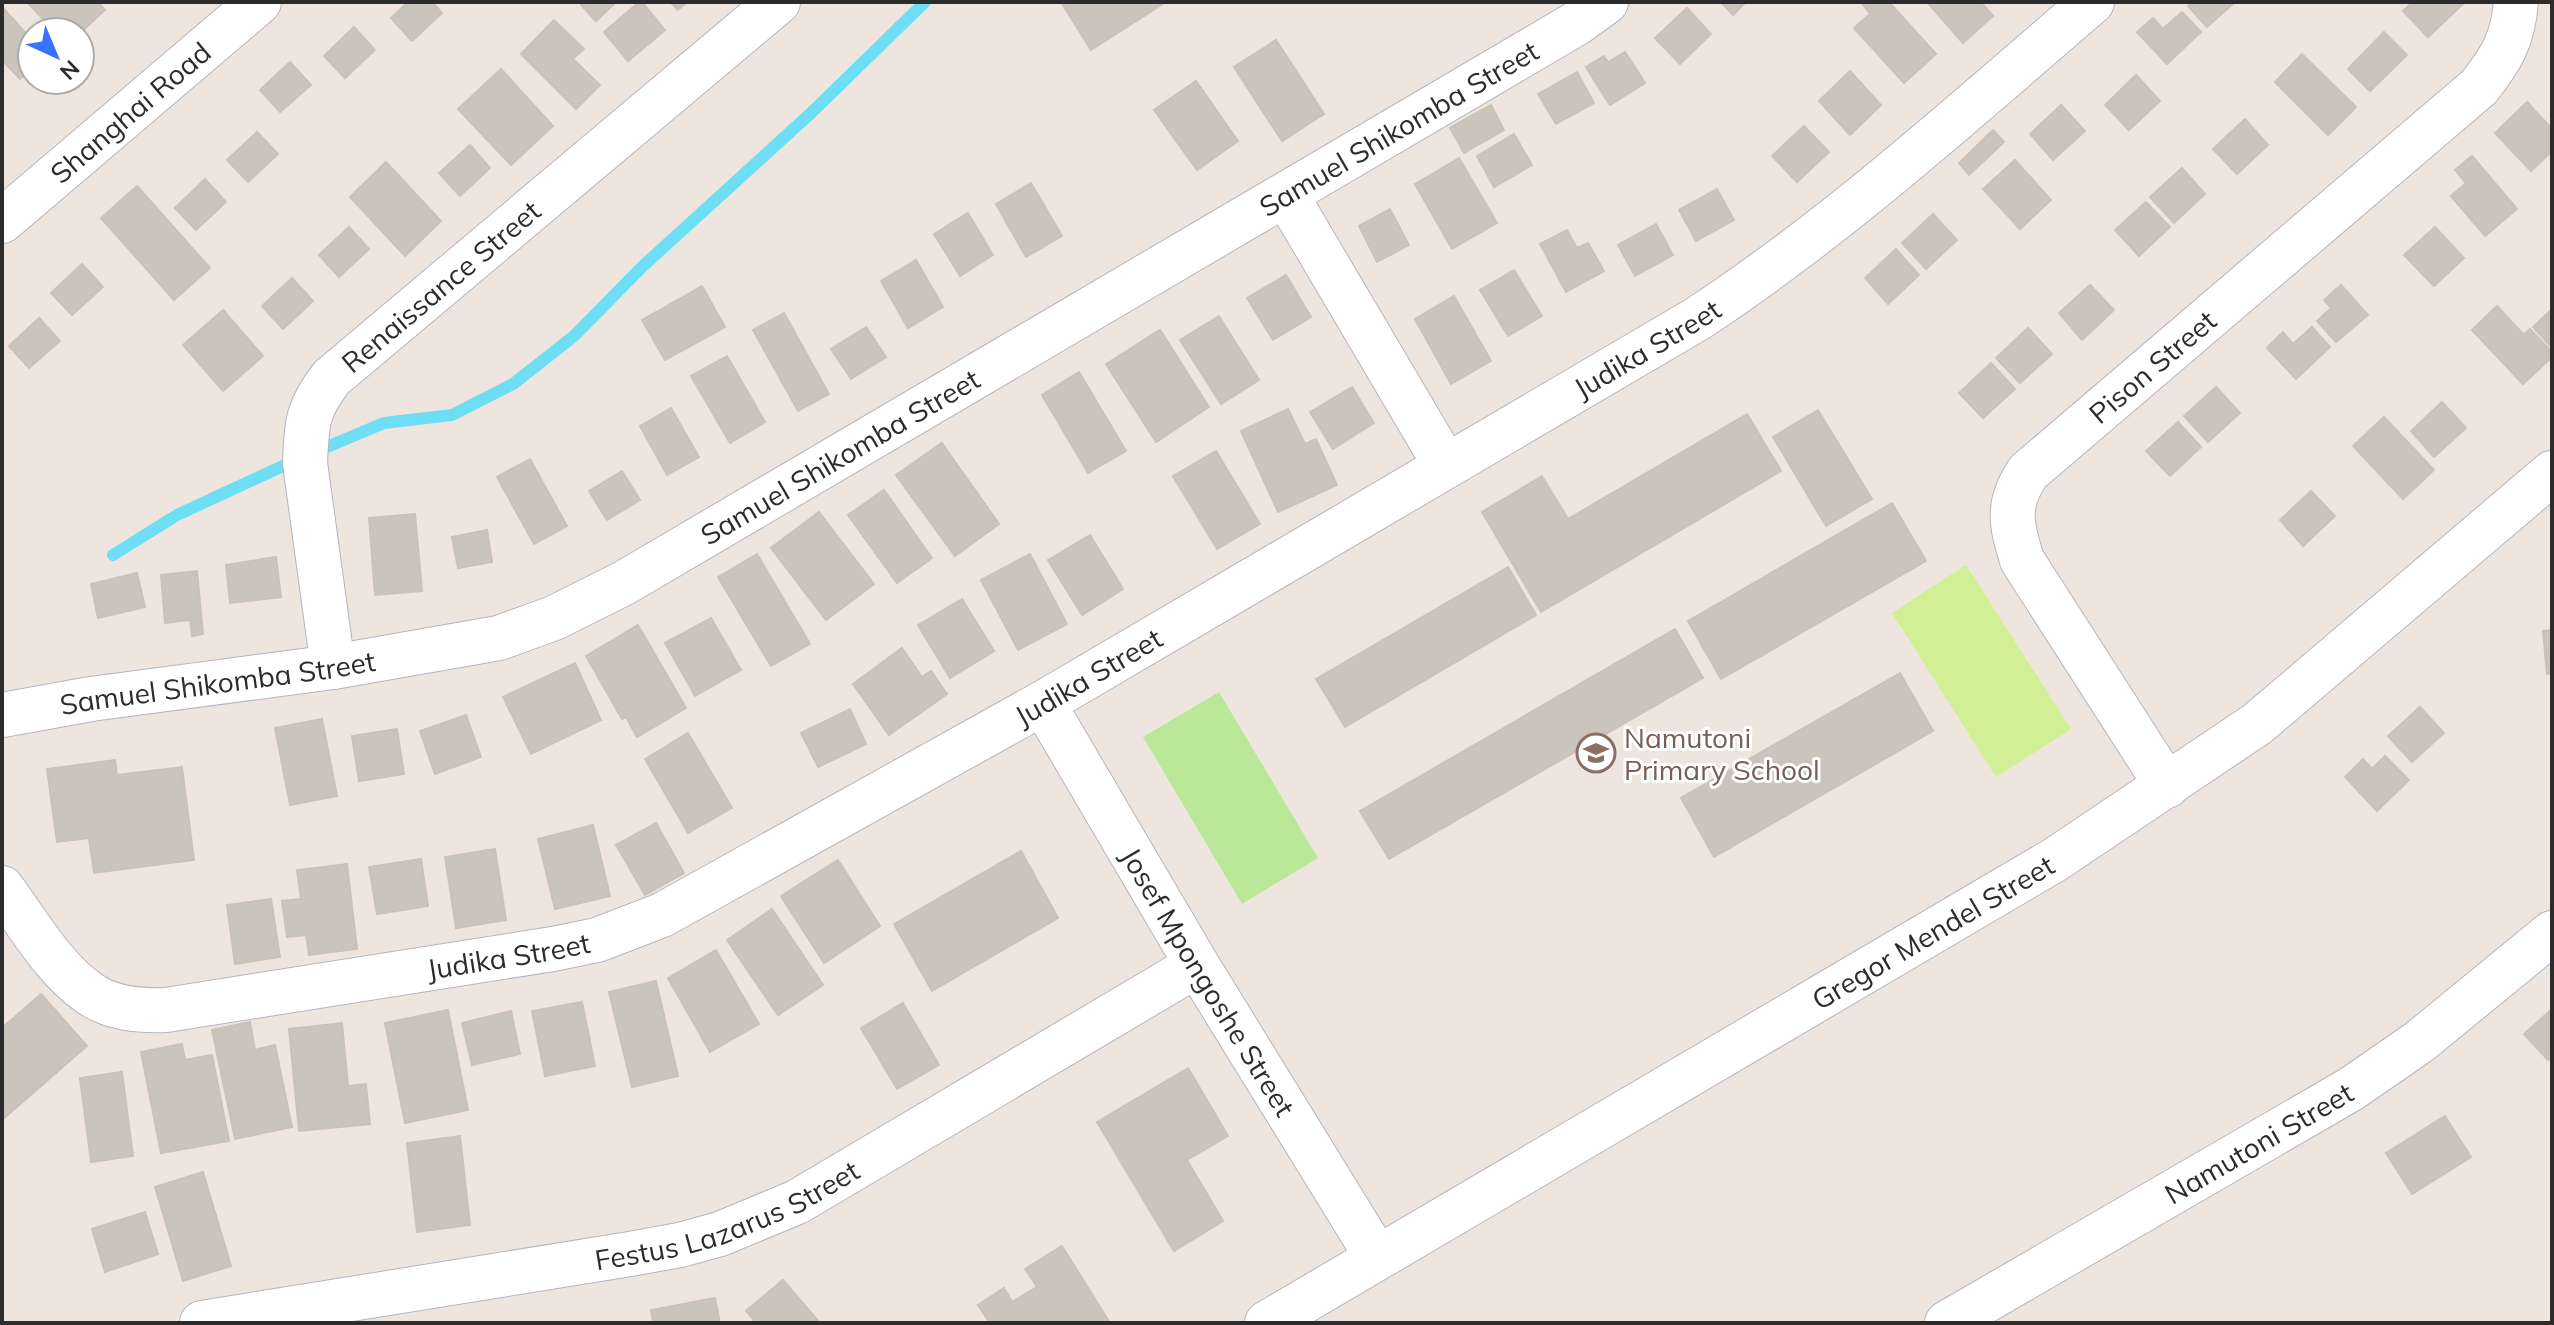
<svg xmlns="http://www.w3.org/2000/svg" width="2554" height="1325" viewBox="0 0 2554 1325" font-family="Mulish,sans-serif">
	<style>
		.green { fill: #bbe798 }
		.pitch { fill: #d1ef94 }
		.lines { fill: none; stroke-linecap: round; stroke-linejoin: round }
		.stream { stroke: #6ddef4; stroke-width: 12 }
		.building { fill: #c9c4bc; stroke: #cac1b7; stroke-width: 2 }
		.minor-casing { stroke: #b2b6c0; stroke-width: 46 }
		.minor { stroke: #fff; stroke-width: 44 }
		.labels { text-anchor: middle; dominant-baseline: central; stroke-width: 6; stroke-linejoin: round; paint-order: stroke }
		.street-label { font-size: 28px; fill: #2c2c2c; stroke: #fff }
		.education-label { font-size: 28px; fill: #785e54; stroke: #fff; text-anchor: start }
	</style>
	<rect width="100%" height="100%" fill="#eee6de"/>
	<path class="green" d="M1219,692L1318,858L1242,904L1143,737Z"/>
	<path class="pitch" d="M1966,565L2071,729L1996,777L1892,613Z"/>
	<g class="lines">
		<path class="stream" d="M315,452L384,423L452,415L513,384L574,336L643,266L811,113L925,2
			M113,555L177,515L298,459"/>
	</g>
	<path class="building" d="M27,2H98L105,10L80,33L55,32Z
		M408,2H432L442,13L412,41L391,18Z
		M584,2H616L596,21L581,5Z
		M639,2H642L665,30L628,61L604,32Z
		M670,2H687L678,10Z
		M1061,2H1163L1164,3L1091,50Z
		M1721,2H1746L1733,15Z
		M1861,2H1889L1936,54L1904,83L1854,28L1870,14Z
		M1927,2H1981L1993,16L1963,43Z
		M2192,2H2235L2207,27L2188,6Z
		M2413,2H2465L2428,37L2403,11Z
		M3,8L32,40V68L20,79L2,60Z
		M1687,8L1711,34L1680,64L1655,38Z
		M2182,12L2201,32L2167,64L2137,32L2153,18L2163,29Z
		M554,20L584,49L573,59L600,85L576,109L521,54Z
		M354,27L375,50L345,78L324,56Z
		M2384,32L2407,55L2370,91L2348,69Z
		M1276,40L1324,114L1282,141L1234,67Z
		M1625,52L1645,83L1610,105L1586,67L1604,56L1608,62Z
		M2302,54L2356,107L2328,135L2275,82Z
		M290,62L311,85L280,112L260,90Z
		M501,69L553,126L511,165L458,109Z
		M1850,71L1881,105L1850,135L1819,101Z
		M1577,72L1594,103L1556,124L1538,94Z
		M2136,75L2160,101L2129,130L2105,105Z
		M1196,81L1238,141L1197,170L1154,110Z
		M2527,102L2552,129V151L2531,171L2495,133Z
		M1491,105L1504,130L1464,153L1450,128Z
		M2061,105L2085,131L2053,160L2030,134Z
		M2245,119L2268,145L2237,174L2213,149Z
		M1804,126L1829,152L1797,182L1772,156Z
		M1993,130L2004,142L1969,175L1959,163Z
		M257,132L278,154L248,182L227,160Z
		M1514,134L1532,165L1494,187L1477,156Z
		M470,145L490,168L460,196L439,173Z
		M2472,156L2517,209L2485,236L2451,196L2466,183L2455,170Z
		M1459,158L1497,223L1452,249L1415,184Z
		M2015,160L2051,200L2020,229L1983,189Z
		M386,162L441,221L405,256L350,197Z
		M2182,168L2205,194L2174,223L2150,197Z
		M205,179L226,202L196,230L175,208Z
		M1031,183L1062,236L1026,257L996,204Z
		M137,186L210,268L174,300L101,218Z
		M1717,189L1734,220L1696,241L1679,210Z
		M2146,202L2170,227L2139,256L2115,230Z
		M1390,209L1409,245L1377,262L1359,226Z
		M968,213L993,255L960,276L934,234Z
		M1933,214L1957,240L1926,269L1902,243Z
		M1656,224L1673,255L1635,276L1618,245Z
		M349,227L369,249L339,277L319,255Z
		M2435,227L2464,258L2434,286L2404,255Z
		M1567,230L1577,248L1588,243L1604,271L1566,292L1540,244Z
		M1896,249L1919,275L1888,304L1865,278Z
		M916,260L943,307L908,328L881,281Z
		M82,264L103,287L72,315L51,293Z
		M1514,270L1542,316L1508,336L1480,290Z
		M1286,275L1311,317L1273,340L1247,298Z
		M292,278L313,301L283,329L262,306Z
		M2090,285L2114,310L2082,340L2059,313Z
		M2341,285L2368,315L2336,342L2317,321L2331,308L2324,300Z
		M702,286L725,327L665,360L642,320Z
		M1454,296L1491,361L1451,384L1415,319Z
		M2497,306L2524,335L2530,329L2552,352V357L2523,384L2472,330Z
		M2552,309V348L2533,327Z
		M223,310L263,356L223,391L183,345Z
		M784,313L829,394L798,411L753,330Z
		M1219,316L1259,380L1221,404L1180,340Z
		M39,318L60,341L29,368L9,346Z
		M866,327L886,357L851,379L831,349Z
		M2312,327L2330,347L2296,379L2267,348L2283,332L2293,344Z
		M2028,328L2052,354L2020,383L1996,358Z
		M1160,330L1209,407L1156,442L1106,364Z
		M727,356L765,422L730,443L691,376Z
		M1991,363L2015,389L1983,418L1959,393Z
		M1079,372L1126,451L1088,473L1042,395Z
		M1352,387L1374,423L1333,449L1310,412Z
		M2216,387L2240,413L2208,442L2184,416Z
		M2442,402L2466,428L2434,457L2411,431Z
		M671,408L699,457L667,475L640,426Z
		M1288,409L1305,444L1316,439L1337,485L1278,512L1241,431Z
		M1818,410L1872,499L1826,526L1773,437Z
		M1747,414L1781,471L1541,612L1482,512L1542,476L1568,519Z
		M2384,417L2434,470L2403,499L2353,446Z
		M2178,422L2201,447L2170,476L2146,451Z
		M942,443L999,524L955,556L896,475Z
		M1216,451L1260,524L1217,549L1173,476Z
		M530,459L567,526L534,544L497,477Z
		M622,471L640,500L607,520L589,491Z
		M884,490L932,558L897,583L848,515Z
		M2311,491L2335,516L2303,546L2280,520Z
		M1892,503L1926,561L1721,679L1688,621Z
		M819,512L874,584L826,620L771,548Z
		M415,514L422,591L375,595L369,518Z
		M487,530L492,562L458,568L452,537Z
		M1090,535L1123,589L1082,615L1048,560Z
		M757,554L810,644L771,666L718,577Z
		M1030,554L1067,624L1018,650L981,580Z
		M276,557L281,597L230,603L226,565Z
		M1508,567L1536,615L1345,727L1316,679Z
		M197,571L203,634L192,636L190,620L165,623L161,575Z
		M137,573L145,607L98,618L91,584Z
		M962,599L994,651L950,678L918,625Z
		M711,618L741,670L695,696L665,643Z
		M638,625L686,708L637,737L626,717L622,719L586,656Z
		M1675,629L1703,678L1389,859L1360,811Z
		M2552,630V673L2547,674L2543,631Z
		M902,648L922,677L931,671L947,694L889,735L853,684Z
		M575,663L601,720L531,754L503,697Z
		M1900,673L1933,731L1714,857L1681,798Z
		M2420,707L2444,733L2412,762L2388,736Z
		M850,709L866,744L818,767L801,733Z
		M466,715L481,757L435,774L420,731Z
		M322,719L337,796L290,805L275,728Z
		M397,729L404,774L359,781L352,736Z
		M688,733L732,808L688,833L645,759Z
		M2385,756L2409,780L2377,811L2345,777L2363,759L2372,769Z
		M115,760L117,775L182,767L194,860L94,873L89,838L57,842L47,769Z
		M656,823L684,873L645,895L616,845Z
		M593,825L610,896L555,909L538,839Z
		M495,849L506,920L456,928L445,857Z
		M1021,851L1058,918L932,991L894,924Z
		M421,859L428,906L377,914L369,867Z
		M838,860L880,926L824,963L781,896Z
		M347,864L357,949L309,955L306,935L287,937L282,901L301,899L297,870Z
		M271,899L280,957L235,964L227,905Z
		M772,909L823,985L778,1015L727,940Z
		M716,950L759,1024L710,1052L668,978Z
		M656,981L678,1076L632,1087L609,992Z
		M41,994L87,1046L3,1119L2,1028Z
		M582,1002L595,1066L545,1076L532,1011Z
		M903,1003L939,1065L897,1089L861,1028Z
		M2552,1009V1056L2548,1060L2524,1034Z
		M448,1010L468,1110L405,1123L385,1023Z
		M511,1011L520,1054L472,1065L462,1023Z
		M250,1022L255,1050L275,1045L292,1127L235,1139L212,1030Z
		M342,1023L348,1086L366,1084L370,1124L299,1131L289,1029Z
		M182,1044L185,1060L212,1055L229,1141L161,1153L141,1052Z
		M1188,1068L1228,1136L1187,1160L1223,1221L1174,1251L1097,1122Z
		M122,1072L133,1156L91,1162L80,1078Z
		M2445,1116L2471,1157L2412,1194L2386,1153Z
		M460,1136L470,1225L417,1232L407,1143Z
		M203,1172L231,1266L183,1281L155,1187Z
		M145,1212L158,1254L105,1272L92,1229Z
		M1062,1246L1110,1323H990L978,1305L1004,1288L1012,1302L1037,1287L1025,1269Z
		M783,1280L820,1323H756L746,1311Z
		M715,1298L720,1323H653L651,1310Z"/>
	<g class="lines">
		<g class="minor-casing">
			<g id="minor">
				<path d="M1286,195L1446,466"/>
				<path id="s1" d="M2,221L259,2"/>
				<path id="s2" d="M333,667L305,463C307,423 306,411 331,378L778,2"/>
				<path id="s3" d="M1043,703L1197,965L1377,1257"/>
				<path id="s4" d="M2,715L91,699L333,667L499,638L554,618L624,583L1577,23L1606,2"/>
				<path id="s5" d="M2167,786L2022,560C2011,524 2006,505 2028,472L2479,87C2502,58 2513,39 2516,2"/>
				<path id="s6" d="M2,888C28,923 53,968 89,993C111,1009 140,1011 166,1010L553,949L597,940L662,915L1043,703L1697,319C1837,227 1965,111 2092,2"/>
				<path id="s7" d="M202,1323L630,1254L680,1245L720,1234L797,1202L1197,965"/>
				<path id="s8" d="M1267,1323L2056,859L2257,724L2552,473"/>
				<path id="s9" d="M1947,1323L2351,1089L2419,1042L2552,933"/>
			</g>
		</g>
		<use href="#minor" class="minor"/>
	</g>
	<defs>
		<g id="school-ring" transform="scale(2)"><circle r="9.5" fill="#fff" stroke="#8d6e63" stroke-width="1.5"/><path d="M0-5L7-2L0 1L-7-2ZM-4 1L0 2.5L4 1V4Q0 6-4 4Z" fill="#8d6e63"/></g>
	</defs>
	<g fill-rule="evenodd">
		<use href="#school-ring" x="1596" y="753"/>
	</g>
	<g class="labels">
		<g class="street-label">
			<text stroke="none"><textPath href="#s1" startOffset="168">Shanghai Road</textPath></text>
			<text stroke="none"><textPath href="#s4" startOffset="1538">Samuel Shikomba Street</textPath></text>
			<text stroke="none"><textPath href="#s2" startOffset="440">Renaissance Street</textPath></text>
			<text stroke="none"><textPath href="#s6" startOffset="1860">Judika Street</textPath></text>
			<text stroke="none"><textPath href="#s5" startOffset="524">Pison Street</textPath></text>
			<text stroke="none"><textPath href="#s4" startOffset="890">Samuel Shikomba Street</textPath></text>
			<text stroke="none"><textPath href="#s6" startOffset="1212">Judika Street</textPath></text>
			<text stroke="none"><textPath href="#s4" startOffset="218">Samuel Shikomba Street</textPath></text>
			<text stroke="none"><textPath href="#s8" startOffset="772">Gregor Mendel Street</textPath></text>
			<text stroke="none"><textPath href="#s6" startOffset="564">Judika Street</textPath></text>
			<text stroke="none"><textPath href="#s3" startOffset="324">Josef Mpongoshe Street</textPath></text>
			<text stroke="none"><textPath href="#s9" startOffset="360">Namutoni Street</textPath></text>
			<text stroke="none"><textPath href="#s7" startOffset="538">Festus Lazarus Street</textPath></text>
		</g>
		<g class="education-label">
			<text x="1624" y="737">Namutoni<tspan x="1624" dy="32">Primary School</tspan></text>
		</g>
	</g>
	<rect width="2554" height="1325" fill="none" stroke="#2c2c2c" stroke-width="8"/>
	<g transform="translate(56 56) rotate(136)"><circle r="38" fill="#ffffff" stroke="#ababab" stroke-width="2"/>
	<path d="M0-6L14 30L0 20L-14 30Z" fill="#3a73ff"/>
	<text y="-12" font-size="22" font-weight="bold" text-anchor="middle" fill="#2c2c2c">N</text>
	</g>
</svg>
